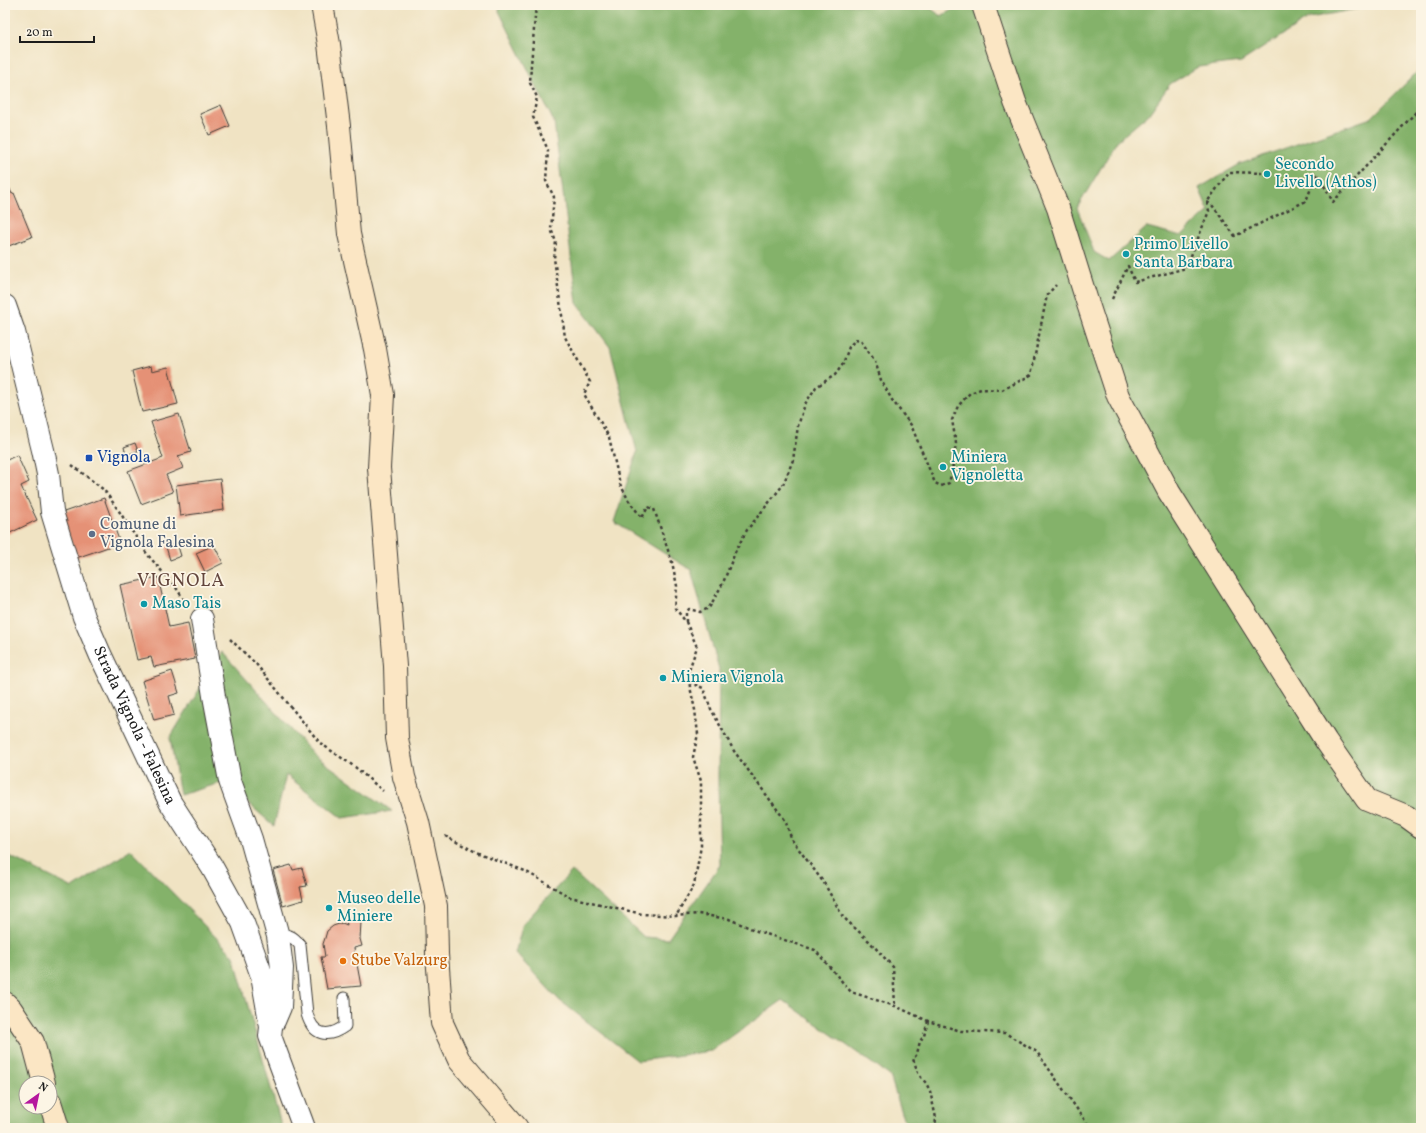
<svg xmlns="http://www.w3.org/2000/svg" width="1426" height="1133" viewBox="0 0 1426 1133" font-family="Vollkorn,serif">
	<style>
		.forest { fill: #84b26b; stroke: #506744; fill-rule: evenodd }
		.building { fill: #e59176 }
		.lines { fill: none; stroke-linecap: round; stroke-linejoin: round }
		.lane-casing { stroke: #3c3a35; stroke-width: 13 }
		.street-casing { stroke: #3c3a35; stroke-width: 24 }
		.secondary-casing { stroke: #3c3a35; stroke-width: 24 }
		.path { stroke: #3c3a35; stroke-width: 2.5; stroke-dasharray: 3 3; stroke-linecap: butt }
		.lane { stroke: #fff; stroke-width: 11 }
		.street { stroke: #fff; stroke-width: 22 }
		.secondary { stroke: #fbe6c4; stroke-width: 22 }
		.culture-dot { fill: #0f9aa8; stroke: #fcf5e5; stroke-width: 1.5 }
		.transit-dot { fill: #1a4fb4; stroke: #fcf5e5; stroke-width: 1.5 }
		.service-dot { fill: #5c6f8a; stroke: #fcf5e5; stroke-width: 1.5 }
		.food-dot { fill: #e8710a; stroke: #fcf5e5; stroke-width: 1.5 }
		.labels { text-anchor: middle; dominant-baseline: central; stroke-width: 3.5; stroke-linejoin: round; paint-order: stroke }
		.culture-label { font-size: 16px; fill: #0d838f; stroke: #fcf5e5; text-anchor: start }
		.transit-label { font-size: 16px; fill: #164399; stroke: #fcf5e5; text-anchor: start }
		.service-label { font-size: 16px; fill: #4e5e75; stroke: #fcf5e5; text-anchor: start }
		.street-label { font-size: 16px; fill: #1c1c1c; stroke: #fcf5e5 }
		.food-label { font-size: 16px; fill: #c56008; stroke: #fcf5e5; text-anchor: start }
		.quarter-label { font-size: 18px; letter-spacing: 1px; fill: #62453c; stroke: #fcf5e5 }
	</style>
	<rect width="100%" height="100%" fill="#fcf5e5"/>
	<filter id="ink" filterUnits="userSpaceOnUse"><feTurbulence type="fractalNoise" baseFrequency=".025" numOctaves="2"/><feDisplacementMap in="SourceGraphic" scale="8" xChannelSelector="R" yChannelSelector="G"/><feConvolveMatrix kernelMatrix="1 2 1 2 8 2 1 2 1" color-interpolation-filters="sRGB"/></filter>
	<filter id="wash" filterUnits="userSpaceOnUse"><feTurbulence type="fractalNoise" baseFrequency=".012" numOctaves="4" result="noise"/><feDisplacementMap in="SourceGraphic" scale="16" xChannelSelector="R" yChannelSelector="G"/><feGaussianBlur stdDeviation="0.9" result="paint"/><feColorMatrix in="noise" values="0 0 0 0 0 0 0 0 0 0 0 0 0 0 0 0 0 1.4 0 .05"/><feComposite in="paint" operator="in"/></filter>
	<g filter="url(#wash)">
		<rect width="100%" height="100%" fill="#f0e3c3"/>
		<path class="forest" d="M500,5H926L941,16L961,5H1378L1309,18L1241,62L1198,67L1170,84L1148,115L1117,141L1077,208L1094,252L1109,261L1147,227L1181,236L1209,211L1199,188L1240,164L1371,118L1421,68V1128H907L890,1076L783,1000L711,1051L638,1061L559,1000L515,953L523,924L572,871L644,937L668,939L720,865L718,783L719,669L691,570L614,522L637,452L610,347L577,303L554,122L499,11Z
			M222,652L314,755L392,811L342,818L286,775L274,826L224,782L180,795L170,738Z
			M131,850L234,956L282,1128H5V854L73,888ZM26,1083H50V1107H26Z"/>
		<g id="blocks">
			<path class="building" d="M221,105L230,126L209,135L200,114Z
				M5,178L12,194L14,193L32,237L6,247Z
				M151,366L152,371L168,367L178,404L142,412L132,371Z
				M179,414L191,452L178,456L183,468L166,475L173,492L141,504L128,471L163,458L151,422Z
				M135,443L138,451L126,455L124,447Z
				M17,455L29,482L21,486L37,520L8,534L5,528V461Z
				M220,479L224,510L180,516L176,485Z
				M104,498L120,543L76,558L61,513Z
				M177,543L181,556L170,560L166,547Z
				M214,545L223,563L205,572L196,553Z
				M158,577L169,627L188,623L195,659L154,667L151,657L137,660L120,585Z
				M172,671L179,693L169,696L174,715L154,720L142,681Z
				M291,865L293,870L302,868L307,886L300,887L303,900L283,906L273,870Z
				M358,916L361,922L360,939L362,946L354,948L361,986L327,989L321,957H325L323,944L325,938L327,931L333,926L342,923L347,925L346,920Z"/>
		</g>
	</g>
	<g filter="url(#ink)">
		<use href="#blocks" fill-opacity="0" stroke="#3c3a35" stroke-width="1"/>
		<g class="lines">
			<g class="lane-casing">
				<path id="lane" d="M278,936C288,934 293,936 300,945L307,1014C313,1035 327,1039 345,1026L344,998"/>
			</g>
			<g class="street-casing">
				<g id="street">
					<path id="s1" d="M5,306L14,332L43,450L48,474L52,512L84,617L100,654L170,802L212,867L243,923L262,976L271,1027L270,1036L304,1128"/>
					<path d="M202,619L214,696L230,781L251,839L278,936L282,968L280,1007L274,1021"/>
				</g>
			</g>
			<g class="secondary-casing">
				<path id="secondary" d="M322,5L329,44L339,126L349,234L375,349L383,395L379,468L395,666L397,738L404,777L418,822L436,906L437,954L442,1023L459,1060L517,1128
					M983,5L1015,102L1058,208L1087,301L1118,396L1169,492L1326,741L1367,800L1406,816L1421,827
					M5,1003L11,1009L33,1042L44,1083
					M50,1102L58,1128"/>
			</g>
			<path class="path" d="M536,5L531,65L530,83L537,97L533,117L548,150L546,181L554,197L551,229L556,242L554,258L565,337L590,382L584,394L609,437L620,484L629,501L642,518L648,507L654,509L672,562L677,586L675,608L686,622L697,647L690,667L689,682L695,710L698,734L693,757L701,781V846L694,885L676,916
				M1415,113L1421,126
				M1207,202L1212,205L1235,236L1306,201L1317,173L1333,202L1415,113L1421,104
				M1112,299L1128,266L1135,282L1186,268L1209,211L1207,202L1229,172L1262,173
				M72,465L104,490L119,511L147,554L177,589L186,603
				M686,622V613L689,609L700,612L709,608L723,583L736,550L747,530L783,485L793,460L798,426L805,404L816,387L835,375L843,364L849,347L855,340L861,341L875,361L881,380L892,400L911,425L935,483L941,486L949,483L952,471L956,443L952,420L958,406L970,393L981,389L1002,390L1031,375L1047,295L1056,285
				M230,639L256,664L320,743L355,767L383,791
				M689,682L703,688L711,709L734,751L785,820L792,840L824,883L843,917L869,941L893,967L895,1006
				M445,836L476,852L525,871L570,897L642,914L676,916L698,914L729,919L757,931L815,950L851,992L895,1006L928,1021L961,1031L1005,1033L1037,1052L1089,1126V1128
				M928,1021L924,1036L920,1041L917,1054L913,1059L919,1075L926,1083L930,1091L936,1118L935,1128"/>
			<use href="#lane" class="lane"/>
			<use href="#street" class="street"/>
			<use href="#secondary" class="secondary"/>
		</g>
	</g>
	<g class="culture-dot">
		<circle cx="1267" cy="174" r="4"/>
		<circle cx="1126" cy="254" r="4"/>
		<circle cx="943" cy="467" r="4"/>
		<circle cx="144" cy="604" r="4"/>
		<circle cx="663" cy="678" r="4"/>
		<circle cx="329" cy="908" r="4"/>
	</g>
	<rect class="transit-dot" x="85" y="454" width="8" height="8" rx="2"/>
	<circle class="service-dot" cx="92" cy="534" r="4"/>
	<circle class="food-dot" cx="343" cy="961" r="4"/>
	<g class="labels">
		<g class="culture-label">
			<text x="1275" y="165">Secondo<tspan x="1275" dy="18">Livello (Athos)</tspan></text>
			<text x="1134" y="245">Primo Livello<tspan x="1134" dy="18">Santa Barbara</tspan></text>
			<text x="951" y="458">Miniera<tspan x="951" dy="18">Vignoletta</tspan></text>
			<text x="152" y="604">Maso Tais</text>
			<text x="671" y="678">Miniera Vignola</text>
			<text x="337" y="899">Museo delle<tspan x="337" dy="18">Miniere</tspan></text>
		</g>
		<g class="transit-label">
			<text x="97" y="458">Vignola</text>
		</g>
		<g class="service-label">
			<text x="100" y="525">Comune di<tspan x="100" dy="18">Vignola Falesina</tspan></text>
		</g>
		<g class="street-label">
			<text stroke="none"><textPath href="#s1" startOffset="441">Strada Vignola - Falesina</textPath></text>
		</g>
		<g class="food-label">
			<text x="351" y="961">Stube Valzurg</text>
		</g>
		<g class="quarter-label">
			<text x="181" y="581">VIGNOLA</text>
		</g>
	</g>
	<rect width="1426" height="1133" fill="none" stroke="#fcf5e5" stroke-width="20"/>
	<g transform="translate(38 1095) rotate(33)"><circle r="19" fill="#fcf5e5" stroke="#a29e95"/>
	<path d="M0-3L7 15L0 10L-7 15Z" fill="#b5179e"/>
	<text y="-6" font-size="11" font-weight="bold" text-anchor="middle" fill="#1c1c1c">N</text>
	</g>
	<path d="M20 36v6h74v-6" fill="none" stroke="#1c1c1c" stroke-width="2"/>
	<text x="26" y="36" font-size="12" fill="#1c1c1c" stroke="#fcf5e5" stroke-width="3" paint-order="stroke">20 m</text>
</svg>
